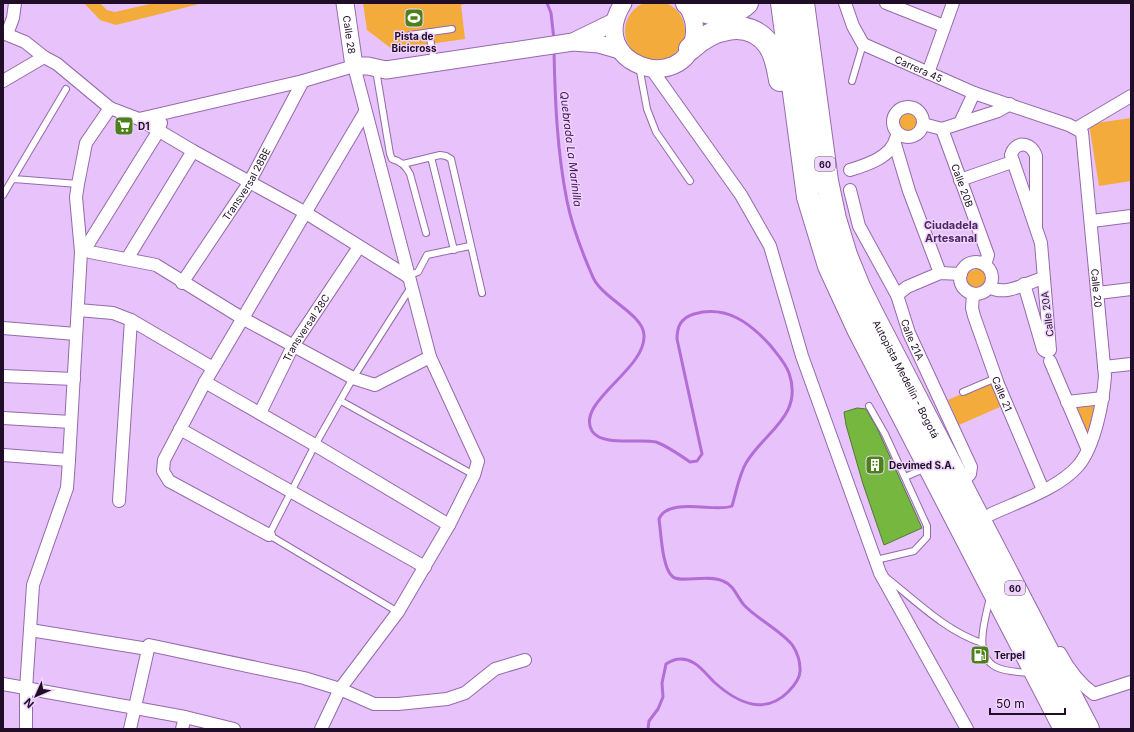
<svg xmlns="http://www.w3.org/2000/svg" width="1134" height="732" viewBox="0 0 1134 732" font-family="Inter,sans-serif">
	<style>
		.green { fill: #f3ab3c }
		.lines { fill: none; stroke-linecap: round; stroke-linejoin: round }
		.stream { stroke: #b36dd6; stroke-width: 3 }
		.building { fill: #75b73f; stroke: #537a36 }
		.lane-casing { stroke: #956aab; stroke-width: 8 }
		.street-casing { stroke: #956aab; stroke-width: 14 }
		.secondary-casing { stroke: #956aab; stroke-width: 19 }
		.highway-casing { stroke: #956aab; stroke-width: 24 }
		.lane { stroke: #fff; stroke-width: 6 }
		.street { stroke: #fff; stroke-width: 12 }
		.secondary { stroke: #fff; stroke-width: 17 }
		.highway { stroke: #fff; stroke-width: 22 }
		.labels { text-anchor: middle; dominant-baseline: central; stroke-width: 3; stroke-linejoin: round; paint-order: stroke }
		.shield { fill: #efd4fe; stroke: #5e4968; stroke-width: 1 }
		.shield-label { font-size: 9px; font-weight: bold; fill: #200e28 }
		.street-label { font-size: 10px; fill: #200e28; stroke: #efd4fe }
		.poi-label { font-size: 10px; font-weight: bold; fill: #200e28; stroke: #efd4fe; text-anchor: start }
		.water-label { font-size: 11px; font-style: italic; fill: #401254; stroke: #efd4fe }
		.neighbourhood-label { font-size: 11px; font-weight: bold; fill: #4e2661; stroke: #efd4fe }
	</style>
	<rect width="100%" height="100%" fill="#e7c2fb"/>
	<path class="green" d="M625 31a30 30 0 1 1 60 0a30 30 0 1 1-60 0Z
		M84,3H100L107,10L115,12L154,3H203L116,25L100,20Z
		M363,3H469L461,5L465,39L392,49L367,30Z
		M897 123a10 10 0 1 1 20 0a10 10 0 1 1-20 0Z
		M1131,118V181L1099,186L1089,124Z
		M976,268L981,269L986,273L988,284L982,290H971L967,286L968,283L965,280L968,272L975,270Z
		M990,381L1002,406L959,425L948,400Z
		M1098,402L1087,441L1071,405Z"/>
	<g class="lines">
		<path class="stream" d="M547,3L551,13L554,40
			M554,50C555,100 557,151 567,201C572,226 582,252 592,275C600,298 643,313 644,335C646,370 575,402 592,431C602,447 640,438 656,442C667,446 680,455 690,462L697,461L702,454L677,339C677,326 681,318 694,314C726,305 749,322 770,345C777,354 785,362 789,373C804,416 764,432 746,463C739,475 736,493 732,506C717,513 668,496 659,519C661,532 662,569 673,577C681,583 708,574 723,581C734,585 737,597 744,605C757,619 783,632 793,646C798,654 800,661 800,669C801,678 794,686 788,692C764,716 736,702 714,682C708,676 701,667 694,663C684,657 675,658 666,664L662,683L663,697L658,709L649,721L648,729"/>
	</g>
	<path class="building" d="M857,408L866,409L877,428L922,528L884,545L863,484L846,425L844,412Z"/>
	<g class="lines">
		<g class="lane-casing">
			<path id="lane" d="M429,32L434,62
				M410,35L452,29
				M639,66L647,109L656,132L690,181
				M376,70L390,154L392,159C401,161 406,166 410,174L426,233
				M852,81L863,44
				M431,157L454,250
				M403,164L440,155L446,156L451,159L482,293
				M14,179L78,184
				M3,195L66,89
				M408,276L418,272L427,255L470,246
				M963,392L996,378
				M341,401L474,475
				M869,406L885,434L927,526V537L914,551L876,560
				M905,477L926,468
				M887,578C917,602 946,631 982,643
				M990,597C986,617 972,655 996,667C1006,672 1020,672 1031,673
				M398,612L269,535L315,445L353,378L411,287"/>
		</g>
		<g class="street-casing">
			<g id="street">
				<path id="s1" d="M845,3L853,26L863,44L974,93L1069,125L1082,132L1105,376C1103,402 1095,446 1078,466C1055,492 1009,504 979,520"/>
				<path d="M886,3L944,26"/>
				<path d="M3,33L25,42L44,57L57,64L110,108L139,119L193,151L306,213L407,276"/>
				<path d="M7,34L13,18L15,3"/>
				<path d="M652,70L741,195L770,246L802,356L880,573L967,729"/>
				<path d="M928,73L953,3"/>
				<path d="M3,81L44,57"/>
				<circle cx="908" cy="122" r="15"/>
				<path d="M139,119L303,81L354,66L430,357L478,461L474,475L449,525L398,612L340,689L374,704H398L447,699L465,693L495,669L525,660"/>
				<path d="M960,123L974,93"/>
				<path d="M923,124L942,129L998,111L1010,104"/>
				<path d="M1077,128L1131,96"/>
				<path id="s2" d="M942,129L988,255L985,265"/>
				<path d="M895,144L909,191L940,273"/>
				<path d="M850,170C866,165 892,157 896,138"/>
				<path d="M960,180L1012,162"/>
				<path id="s3" d="M850,190L859,226L897,295L909,333L971,467L970,474L960,484"/>
				<path d="M1092,221L1131,216"/>
				<path d="M85,249L156,135L161,123"/>
				<path d="M81,252L85,249L90,252L156,265L242,318L353,378L375,385L430,357"/>
				<path d="M127,259L193,151"/>
				<circle cx="976" cy="278" r="16"/>
				<path id="s4" d="M182,283L249,183L303,81"/>
				<path d="M1024,284L1043,349L1045,351L1050,350L1041,243L1011,155C1015,141 1031,141 1036,156V226"/>
				<path d="M990,287C1004,297 1029,282 1043,278"/>
				<path d="M1098,293L1131,289"/>
				<path id="s5" d="M973,294L972,308L974,316L998,384L1043,490"/>
				<path d="M897,295L907,287L940,273L961,274"/>
				<path d="M78,310L113,313L131,320L213,368"/>
				<path d="M3,328L76,334"/>
				<path d="M1050,361L1087,448"/>
				<path d="M1104,367L1131,364"/>
				<path d="M3,376L74,379"/>
				<path d="M205,382L315,445L449,525"/>
				<path d="M1067,402L1103,398"/>
				<path id="s6" d="M260,413L293,346L359,247"/>
				<path d="M3,418L71,422"/>
				<path d="M180,429L425,567"/>
				<path d="M3,455L69,460"/>
				<path d="M119,501L131,320"/>
				<path d="M269,535L169,481L163,471L164,460L205,382L365,112"/>
				<path d="M30,630L148,649"/>
				<path d="M1060,653C1068,668 1080,684 1094,694L1131,682"/>
				<path d="M3,684L185,717L234,729"/>
				<path d="M26,729V689L33,585L67,488L69,460L81,252L76,197L78,184L86,143L110,108"/>
				<path d="M130,729L149,645L304,678L340,689L321,729"/>
				<path d="M182,729L185,717"/>
			</g>
		</g>
		<g class="secondary-casing">
			<g id="secondary">
				<path id="s7" d="M345,3L354,66H368L386,70L573,42L599,44L620,50"/>
				<path d="M623,3C584,65 685,96 694,37C696,24 693,13 685,3"/>
				<path d="M575,41L614,22"/>
			</g>
		</g>
		<g class="highway-casing">
			<g id="highway">
				<path d="M687,3C706,16 730,19 747,3"/>
				<path d="M782,3L808,197L829,266L858,329L1065,729"/>
				<path id="s8" d="M803,3L827,181L835,219L846,255L859,287L874,317L1088,729"/>
				<path d="M690,49C711,29 748,16 769,45C776,55 778,68 780,80"/>
			</g>
		</g>
		<use href="#lane" class="lane"/>
		<use href="#street" class="street"/>
		<use href="#secondary" class="secondary"/>
		<use href="#highway" class="highway"/>
	</g>
	<defs>
		<g id="stadium-square" transform="scale(1)"><rect x="-9" y="-9" width="18" height="18" rx="4" fill="#4b8118" stroke="#efd4fe"/><path d="M0-5a6.5 5 0 1 0 0 10a6.5 5 0 1 0 0-10ZM-3.5-1.8h7v3.6h-7Z" fill="#fff"/></g>
		<g id="supermarket-square" transform="scale(1)"><rect x="-9" y="-9" width="18" height="18" rx="4" fill="#4b8118" stroke="#efd4fe"/><path d="M-6-5.5h2.5l.6 2H6L4.5 2H-2.5L-4.4-4H-6ZM-1.5 3.2a1.3 1.3 0 1 0 .1 0ZM3 3.2a1.3 1.3 0 1 0 .1 0Z" fill="#fff"/></g>
		<g id="building-square" transform="scale(1)"><rect x="-9" y="-9" width="18" height="18" rx="4" fill="#4b8118" stroke="#efd4fe"/><path d="M-4-6H4V6H1V3H-1V6H-4ZM-2.5-4.3h1.7v1.8h-1.7ZM.8-4.3h1.7v1.8H.8ZM-2.5-1h1.7V.8h-1.7ZM.8-1h1.7V.8H.8Z" fill="#fff"/></g>
		<g id="fuel-square" transform="scale(1)"><rect x="-9" y="-9" width="18" height="18" rx="4" fill="#4b8118" stroke="#efd4fe"/><path d="M-5.5-6h7V0h2V4h1.3V-2.5L3-4.5l.8-.8L6-3V5H2.5V1h-1V6h-7ZM-4.2-4.7v3.2H.2V-4.7Z" fill="#fff"/></g>
	</defs>
	<g fill-rule="evenodd">
		<use href="#stadium-square" x="414" y="18"/>
		<use href="#supermarket-square" x="124" y="126"/>
		<use href="#building-square" x="875" y="465"/>
		<use href="#fuel-square" x="980" y="655"/>
	</g>
	<g class="labels">
		<g class="shield">
			<rect x="815" y="157" width="20" height="14" rx="3"/>
			<rect x="1005" y="581" width="20" height="14" rx="3"/>
		</g>
		<g class="shield-label">
			<text x="825" y="164">60</text>
			<text x="1015" y="588">60</text>
		</g>
		<g class="street-label">
			<text stroke="none"><textPath href="#s7" startOffset="32">Calle 28</textPath></text>
			<text stroke="none"><textPath href="#s1" startOffset="106">Carrera 45</textPath></text>
			<text stroke="none"><textPath href="#s4" startOffset="118">Transversal 28BE</textPath></text>
			<text stroke="none"><textPath href="#s2" startOffset="60">Calle 20B</textPath></text>
			<text stroke="none"><textPath href="#s1" startOffset="438">Calle 20</textPath></text>
			<text transform="translate(1047 314) rotate(-97)">Calle 20A</text>
			<text stroke="none"><textPath href="#s6" startOffset="97">Transversal 28C</textPath></text>
			<text stroke="none"><textPath href="#s3" startOffset="163">Calle 21A</textPath></text>
			<text stroke="none"><textPath href="#s8" startOffset="394">Autopista Medellín - Bogotá</textPath></text>
			<text stroke="none"><textPath href="#s5" startOffset="105">Calle 21</textPath></text>
		</g>
		<g class="poi-label">
			<text x="414" y="36" text-anchor="middle">Pista de<tspan x="414" dy="12">Bicicross</tspan></text>
			<text x="138" y="126">D1</text>
			<text x="889" y="465">Devimed S.A.</text>
			<text x="994" y="655">Terpel</text>
		</g>
		<g class="water-label">
			<text transform="translate(571 149) rotate(83)">Quebrada La Marinilla</text>
		</g>
		<g class="neighbourhood-label">
			<text x="951" y="225">Ciudadela<tspan x="951" dy="13">Artesanal</tspan></text>
		</g>
	</g>
	<rect width="1134" height="732" fill="none" stroke="#200e28" stroke-width="8"/>
	<g transform="translate(36 696) rotate(225)" stroke="#efd4fe" stroke-width="3" paint-order="stroke">
	<path d="M0-3L7 15L0 10L-7 15Z" fill="#200e28"/>
	<text y="-6" font-size="11" font-weight="bold" text-anchor="middle" fill="#200e28">N</text>
	</g>
	<path d="M990 708v6h75v-6" fill="none" stroke="#200e28" stroke-width="2"/>
	<text x="996" y="708" font-size="12" fill="#200e28" stroke="#efd4fe" stroke-width="3" paint-order="stroke">50 m</text>
</svg>
